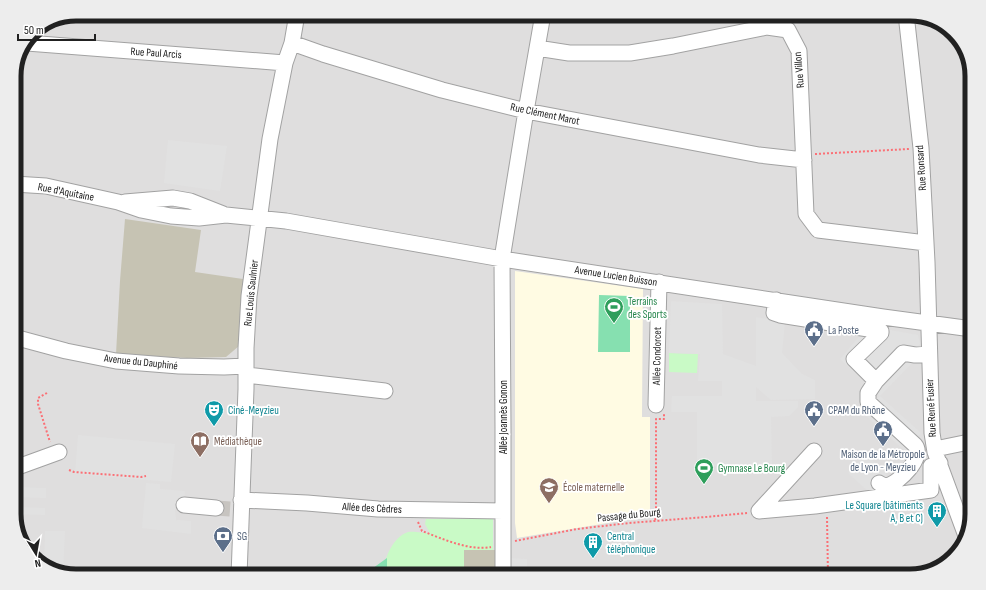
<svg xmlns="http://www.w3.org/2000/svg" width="986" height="590" viewBox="0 0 986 590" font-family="'Sofia Sans Condensed',sans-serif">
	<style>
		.residential { fill: #dfdede }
		.education { fill: #fffbe3 }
		.construction { fill: #c6c3b3 }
		.park { fill: #c9fac6 }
		.pitch { fill: #86e0b0 }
		.parking { fill: #e1e1e1 }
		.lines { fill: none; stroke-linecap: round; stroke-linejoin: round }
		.minor-tunnel { stroke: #c7c4c0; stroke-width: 15; stroke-dasharray: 15 8; stroke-linecap: butt }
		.minor-casing { stroke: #a2a2a2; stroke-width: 17 }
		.path { stroke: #fb6f75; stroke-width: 2; stroke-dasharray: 2 2; stroke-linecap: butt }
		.minor { stroke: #fff; stroke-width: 15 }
		.labels { text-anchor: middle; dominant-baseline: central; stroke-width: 3.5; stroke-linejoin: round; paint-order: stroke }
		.street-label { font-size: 11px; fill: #212121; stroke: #fff }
		.leisure-label { font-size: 11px; fill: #27864d; stroke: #fff; text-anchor: start }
		.service-label { font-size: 11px; fill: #4e5e75; stroke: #fff; text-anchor: start }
		.culture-label { font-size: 11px; fill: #0d838f; stroke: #fff; text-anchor: start }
		.education-label { font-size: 11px; fill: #785e54; stroke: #fff; text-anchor: start }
		.rim { fill: none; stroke: #212121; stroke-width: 5 }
	</style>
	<rect width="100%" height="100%" fill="#f1ede8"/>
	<path class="residential" d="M76,14H910L941,22L964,45L972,72V514L964,545L941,568L910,576H76L45,568L22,545L14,518V72L32,32Z"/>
	<path class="education" d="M515,271L643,289L642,414V417H650V516L517,538L515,523Z"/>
	<path class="construction" d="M125,219L201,230L195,272L243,279L239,346L226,357L187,358L116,354L120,281Z
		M464,550H497L498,576H464Z"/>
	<path class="park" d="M669,353L698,354L697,373L669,372Z
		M426,519H493V550H464V576H383C383,561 392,537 408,532C413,531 424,533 430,533L425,524Z"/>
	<path class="pitch" d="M599,295L630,296V352H598Z
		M387,558V576H362Z"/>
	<path class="parking" d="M168,140L227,146L220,191L164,183Z
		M671,301L722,304L723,354L756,366V317L785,322L782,353L802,374L815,380V399L771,400L756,387V401H798V407L789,416L771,417L772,465H748L745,466H697V412H671L672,396H722V381H698L700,354L669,353Z
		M868,326L918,335L920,344L913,350L914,361L880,396L921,433L905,451L864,414L880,396L840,359Z
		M972,385V406L967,407V406H964L963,386Z
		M78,435L175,444L171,482L75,474Z
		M866,454L887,474L870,493L848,473Z
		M146,483L160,484V489L185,491L184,508L175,509L176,520L191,521V534L142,528Z
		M14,487L46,488V498L14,497Z
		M14,507L45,508V515L14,514Z
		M45,531H65L63,573L44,567Z
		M508,558L527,559V576H508Z"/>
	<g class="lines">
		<path class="minor-tunnel" d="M216,508L230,509"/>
		<g class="minor-casing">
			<path id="minor" d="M906,14L921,148L927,262L932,433L935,452L966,536
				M27,43L285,63
				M292,43L323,54L442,90L526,111L759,155L804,160
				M537,48L569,53H630L673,46L767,27L788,30L799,51L806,214L818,230L926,243
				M14,184L46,186L118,202L141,210L171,216L199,218L226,215L286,221L502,259L883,317L972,329
				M125,202L173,198L190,201L223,214
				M776,300L774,313L780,315L881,331V333L854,359L876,381L903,353L915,355L929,354
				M14,337L66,351L116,361L179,366L224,367L246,366
				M246,375L385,391
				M876,381L868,393V402L915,445C925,457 899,483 887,486C884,486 882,485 879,483
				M656,405L659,282
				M935,449L969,442
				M15,468L59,452
				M241,500L307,503L378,509L503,511
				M184,505L216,508
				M759,511L815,506L931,490V466L940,463
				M759,511L814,451
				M239,576L246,389V348L249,296L270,139L285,63L292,43L297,14
				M503,576V429L502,259L526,111L543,14"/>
		</g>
		<path class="path" d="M796,21L800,15L810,16L826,14
			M815,154L909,149
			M47,393L38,398V404L50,442
			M69,470L74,472L141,477L146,476
			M827,517L828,576
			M655,520L656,517V419H664V414
			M418,522L422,531C443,539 469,551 491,547
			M515,541L577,529L629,523L706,517L747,513"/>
		<use href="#minor" class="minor"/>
	</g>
	<defs>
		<g id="stadium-pin" transform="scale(1)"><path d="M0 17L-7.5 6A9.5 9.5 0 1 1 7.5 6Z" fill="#2e9e5b" stroke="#fff"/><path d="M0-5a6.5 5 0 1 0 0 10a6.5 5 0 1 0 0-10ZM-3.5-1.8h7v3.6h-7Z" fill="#fff"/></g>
		<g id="civic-pin" transform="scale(1)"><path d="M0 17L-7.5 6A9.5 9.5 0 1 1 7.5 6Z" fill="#5c6f8a" stroke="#fff"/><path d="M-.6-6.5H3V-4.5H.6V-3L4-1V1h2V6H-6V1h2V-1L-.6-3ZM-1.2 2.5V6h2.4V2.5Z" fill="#fff"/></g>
		<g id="theatre-pin" transform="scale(1)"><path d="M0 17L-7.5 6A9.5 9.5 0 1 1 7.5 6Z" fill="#0f9aa8" stroke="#fff"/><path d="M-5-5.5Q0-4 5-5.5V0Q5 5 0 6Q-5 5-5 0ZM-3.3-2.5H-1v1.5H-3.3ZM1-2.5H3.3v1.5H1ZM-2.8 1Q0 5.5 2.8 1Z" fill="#fff"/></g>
		<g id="library-pin" transform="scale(1)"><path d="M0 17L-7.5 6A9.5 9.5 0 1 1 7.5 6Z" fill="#8d6e63" stroke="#fff"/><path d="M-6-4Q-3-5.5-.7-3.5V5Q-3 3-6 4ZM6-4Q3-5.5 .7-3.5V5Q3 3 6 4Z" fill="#fff"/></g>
		<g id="school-pin" transform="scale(1)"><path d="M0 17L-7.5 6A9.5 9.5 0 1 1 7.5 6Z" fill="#8d6e63" stroke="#fff"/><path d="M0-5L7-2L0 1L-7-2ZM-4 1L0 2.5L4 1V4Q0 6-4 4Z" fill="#fff"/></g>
		<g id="building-pin" transform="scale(1)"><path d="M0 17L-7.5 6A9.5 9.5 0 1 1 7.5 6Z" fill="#0f9aa8" stroke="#fff"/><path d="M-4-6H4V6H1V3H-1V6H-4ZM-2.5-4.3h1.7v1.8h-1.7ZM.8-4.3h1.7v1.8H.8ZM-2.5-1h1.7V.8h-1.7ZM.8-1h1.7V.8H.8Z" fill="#fff"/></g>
		<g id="bank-pin" transform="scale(1)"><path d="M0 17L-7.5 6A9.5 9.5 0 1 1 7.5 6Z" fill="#5c6f8a" stroke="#fff"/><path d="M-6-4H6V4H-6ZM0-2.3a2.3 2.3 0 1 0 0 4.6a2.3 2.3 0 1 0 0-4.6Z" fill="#fff"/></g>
	</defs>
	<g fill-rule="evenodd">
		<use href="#stadium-pin" x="614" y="307"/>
		<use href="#civic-pin" x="814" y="330"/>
		<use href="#theatre-pin" x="214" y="410"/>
		<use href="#civic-pin" x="814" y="410"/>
		<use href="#civic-pin" x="883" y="430"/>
		<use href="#library-pin" x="200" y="441"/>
		<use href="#stadium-pin" x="704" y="468"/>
		<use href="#school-pin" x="549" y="487"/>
		<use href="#building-pin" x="937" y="511"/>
		<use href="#bank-pin" x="223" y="536"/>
		<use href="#building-pin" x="593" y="542"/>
	</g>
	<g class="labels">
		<g class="street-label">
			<text transform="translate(156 53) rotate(4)">Rue Paul Arcis</text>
			<text transform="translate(799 70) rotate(-95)">Rue Villon</text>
			<text transform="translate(545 114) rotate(12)">Rue Clément Marot</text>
			<text transform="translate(921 168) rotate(-94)">Rue Ronsard</text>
			<text transform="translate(66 192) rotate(11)">Rue d'Aquitaine</text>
			<text transform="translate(616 276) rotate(9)">Avenue Lucien Buisson</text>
			<text transform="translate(251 293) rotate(-84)">Rue Louis Saulnier</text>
			<text transform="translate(657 356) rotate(-89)">Allée Condorcet</text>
			<text transform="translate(141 362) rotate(6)">Avenue du Dauphiné</text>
			<text transform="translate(931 408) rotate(-93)">Rue René Fusier</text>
			<text transform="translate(503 417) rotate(-90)">Allée Joannès Gonon</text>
			<text transform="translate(372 508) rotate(3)">Allée des Cèdres</text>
			<text transform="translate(629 515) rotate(-6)">Passage du Bourg</text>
		</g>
		<g class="leisure-label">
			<text x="628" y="301">Terrains<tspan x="628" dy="13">des Sports</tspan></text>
			<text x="718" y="468">Gymnase Le Bourg</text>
		</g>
		<g class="service-label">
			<text x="828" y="330">La Poste</text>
			<text x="828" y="410">CPAM du Rhône</text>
			<text x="883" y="454" text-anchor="middle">Maison de la Métropole<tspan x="883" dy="13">de Lyon - Meyzieu</tspan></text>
			<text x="237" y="536">SG</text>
		</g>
		<g class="culture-label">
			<text x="228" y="410">Ciné-Meyzieu</text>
			<text x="923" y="505" text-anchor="end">Le Square (bâtiments<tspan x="923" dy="13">A, B et C)</tspan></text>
			<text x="607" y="536">Central<tspan x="607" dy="13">téléphonique</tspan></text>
		</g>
		<g class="education-label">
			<text x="214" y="441">Médiathèque</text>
			<text x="563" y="487">École maternelle</text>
		</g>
	</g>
	<path d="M0 0H986V590H0ZM76 21H910A55 55 0 0 1 965 76V514A55 55 0 0 1 910 569H76A55 55 0 0 1 21 514V76A55 55 0 0 1 76 21Z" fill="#ededed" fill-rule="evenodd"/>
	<path class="rim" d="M76 21H910A55 55 0 0 1 965 76V514A55 55 0 0 1 910 569H76A55 55 0 0 1 21 514V76A55 55 0 0 1 76 21Z"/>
	<g transform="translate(36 554) rotate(169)" stroke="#ffffff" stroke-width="3" paint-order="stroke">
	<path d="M0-3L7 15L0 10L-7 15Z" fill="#212121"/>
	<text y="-6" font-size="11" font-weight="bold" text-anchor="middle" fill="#212121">N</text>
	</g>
	<path d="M18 34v6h77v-6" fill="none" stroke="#212121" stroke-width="2"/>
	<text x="24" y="34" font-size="12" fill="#212121" stroke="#ffffff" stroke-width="3" paint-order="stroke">50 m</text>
</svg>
